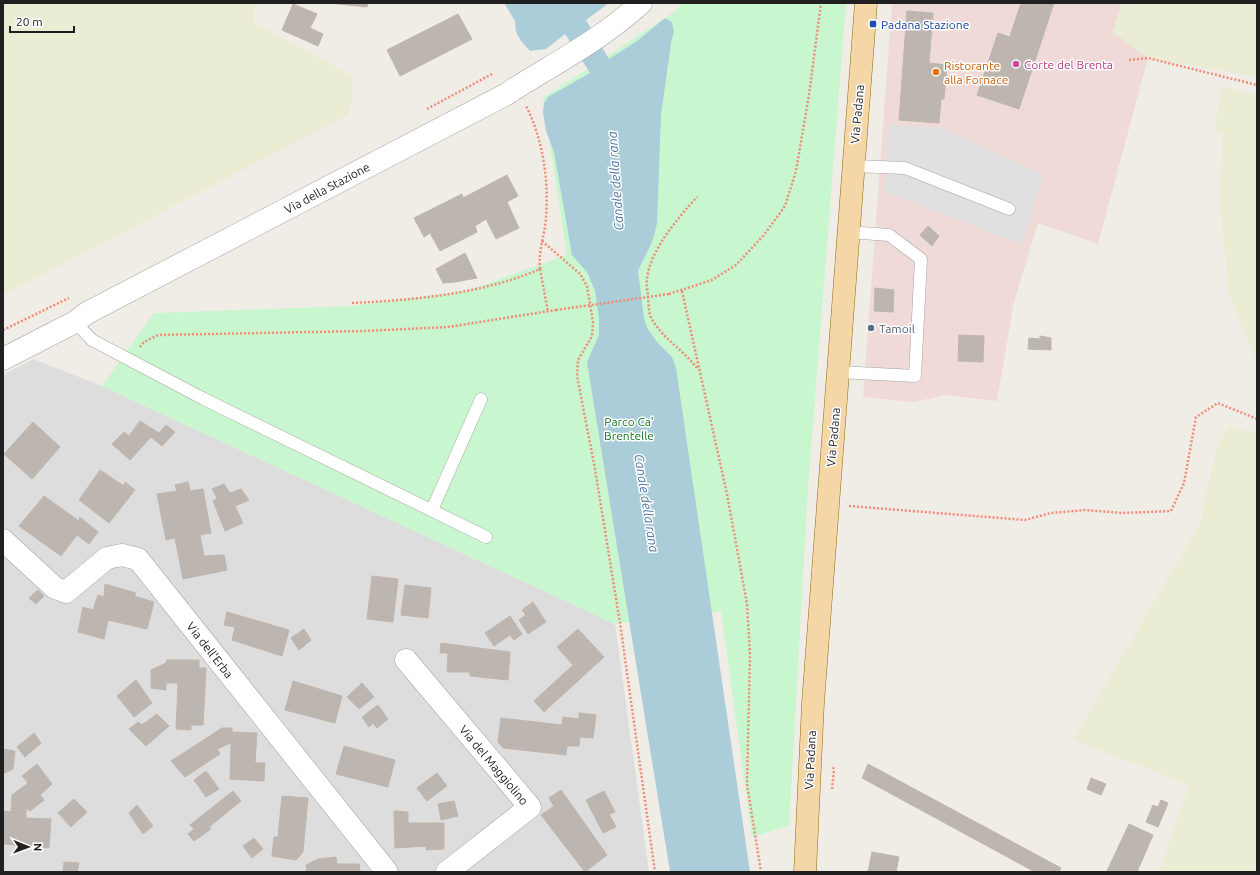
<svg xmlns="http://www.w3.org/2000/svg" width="1260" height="875" viewBox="0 0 1260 875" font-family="Ubuntu,sans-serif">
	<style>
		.residential { fill: #dedddd }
		.commercial { fill: #efdad8 }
		.farmland { fill: #eaedd4 }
		.park { fill: #c8f6ce }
		.parking { fill: #e0e0e0 }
		.water { fill: #abcdda }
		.building { fill: #bdb6b0; stroke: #c0b5ab }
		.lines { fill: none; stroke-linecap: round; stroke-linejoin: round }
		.service-casing { stroke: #a4a4a4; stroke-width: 13 }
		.minor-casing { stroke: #a4a4a4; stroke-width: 23 }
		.tertiary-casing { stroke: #a4a4a4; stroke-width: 23 }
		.primary-casing { stroke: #916b0b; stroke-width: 23 }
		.path { stroke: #f08b78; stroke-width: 2.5; stroke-dasharray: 2 2; stroke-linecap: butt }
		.service { stroke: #fff; stroke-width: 12 }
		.minor { stroke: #fff; stroke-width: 22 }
		.tertiary { stroke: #fff; stroke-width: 22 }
		.primary { stroke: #f5d7a7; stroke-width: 22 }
		.path-bridge { stroke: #f08b78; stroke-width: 2.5; stroke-dasharray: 2 2; stroke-linecap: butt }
		.transit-dot { fill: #1a4fb4; stroke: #fff; stroke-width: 1.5 }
		.hotel-dot { fill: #d1479c; stroke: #fff; stroke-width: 1.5 }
		.food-dot { fill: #e8710a; stroke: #fff; stroke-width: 1.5 }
		.service-dot { fill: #5c6f8a; stroke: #fff; stroke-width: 1.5 }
		.labels { text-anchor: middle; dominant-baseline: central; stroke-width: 3; stroke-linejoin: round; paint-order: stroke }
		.transit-label { font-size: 12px; fill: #164399; stroke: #fff; text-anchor: start }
		.hotel-label { font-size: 12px; fill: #b23c85; stroke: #fff; text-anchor: start }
		.food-label { font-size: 12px; fill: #c56008; stroke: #fff; text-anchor: start }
		.street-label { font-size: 12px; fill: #202020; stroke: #fff }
		.service-label { font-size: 12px; fill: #4e5e75; stroke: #fff; text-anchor: start }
		.park-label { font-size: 12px; fill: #147822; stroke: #fff }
		.water-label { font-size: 13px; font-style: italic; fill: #5074a1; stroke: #fff }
	</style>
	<rect width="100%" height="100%" fill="#f0ede7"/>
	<path class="residential" d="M33,359L102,386L615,624L649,872H3V375Z"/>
	<path class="commercial" d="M892,3H1122L1113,32L1148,58L1098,244L1038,223L1014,302L997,401L945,395L914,402L863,397Z"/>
	<path class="farmland" d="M3,3H255L254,22L352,76L353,96L348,115L3,295Z
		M1122,3H1257V77L1148,58L1113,32Z
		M1222,86L1257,95V363L1229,295L1220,207L1222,133L1214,131Z
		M1228,426L1257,433V872H1159L1189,785L1073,740L1200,523L1216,450Z"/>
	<path class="park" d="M682,3H846L808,488L789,826L752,837L721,611L615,624L102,386L154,313L351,306L466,291L567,255L543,98L676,11Z"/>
	<path class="parking" d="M888,125L940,127L1043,175L1022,245L884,191Z"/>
	<path class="water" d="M504,3H609L586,20L609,59L637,41L665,18L672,22L674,32L671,43L661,115L657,224L652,242L638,271L644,318L647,328L657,342L672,357L676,368L750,872H670L587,362L599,335V318L595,291L587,272L572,255L554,152L546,131L543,112L544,103L548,97L590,73L565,34L546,49L530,51L521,41L516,32L515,21Z"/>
	<path class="building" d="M329,3H368L367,7Z
		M1021,3H1054L1019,109L989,99Z
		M293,4L317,14L310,28L323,34L318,46L282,30Z
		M907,11L933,13L929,63L947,65L944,99H941L939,123L899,120Z
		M458,14L472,39L400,76L387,50Z
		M998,33L1010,37L989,99L977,95Z
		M507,175L518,196L507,202L519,228L496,239L486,219L475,226L477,232L440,251L430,233L424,237L414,218L462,194L463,198Z
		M928,226L939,236L932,246L920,235Z
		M465,253L477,278L455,282L443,283L436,269Z
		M875,288L894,290L893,312L874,311Z
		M959,335L984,336L983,362L958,361Z
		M1040,336L1051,338V350L1028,349L1029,338L1040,339Z
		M140,421L159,433L166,425L175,432L162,446L151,437L130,460L112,444L124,432L129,436Z
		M33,422L60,447L32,479L4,454Z
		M100,470L124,486L125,482L135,490L109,523L79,500Z
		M188,482L190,491L203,489L211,533L200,535L204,556L224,555L227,570L183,579L175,538L166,540L157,494L177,491L175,485Z
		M224,484L230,493L241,489L249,500L235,506L243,523L225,531L213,501L217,498L212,489Z
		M44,496L79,521L80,517L98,532L89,544L77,535L61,556L19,526Z
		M372,576L398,579L393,622L367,619Z
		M105,584L136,593L134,596L154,602L147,629L108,620L104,639L78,632L83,607L93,610L98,595L104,597Z
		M405,585L431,588L428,618L401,615Z
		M38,590L44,596L36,604L29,598Z
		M533,602L546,622L528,634L519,620L526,615L522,610Z
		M227,612L289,630L282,656L232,640L235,627L224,625Z
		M510,616L522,634L514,640L510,635L494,646L485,633Z
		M304,629L311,640L299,650L291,638Z
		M578,629L604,657L544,712L534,701L573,665L557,647Z
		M441,643L510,652L508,680L470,676V672H447L448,653H440Z
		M167,660H199V668H206L203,725H191V730L176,729L178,683H166V690L151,688V670L166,663Z
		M136,680L152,703L134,717L117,696Z
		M293,681L342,696L335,723L285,710Z
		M362,683L374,697L359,709L347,697Z
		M378,705L388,719L377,728L373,723L369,727L362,717Z
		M579,713L596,715L593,738L580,737L579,746H567L566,755L503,748L498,742L501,718L562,725L563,717L579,719Z
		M157,714L169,726L146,746L129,729L138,722L142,725Z
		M222,728H232V732L257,733L255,763H265L264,781L230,779L231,743L217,749L220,754L185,777L171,761Z
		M34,733L41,743L25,757L17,747Z
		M344,746L395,760L388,787L336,774Z
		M3,749L15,751L13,769L3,774Z
		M37,764L52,784L40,795L44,800L30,811L26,808V818L51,819L49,848L4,844L3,811L11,812L12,795L28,783L22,776Z
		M868,764L1061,868L1059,872H1035L862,778Z
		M206,771L219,789L206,797L194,780Z
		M437,773L447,786L427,801L417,788Z
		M1091,778L1106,784L1101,795L1087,789Z
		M561,790L607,855L585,872L541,815L554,806L549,798Z
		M233,791L241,801L209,827L211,829L194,841L188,834L194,829L190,825Z
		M604,791L615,812L609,814L616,827L603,833L586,800Z
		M282,796L308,798L303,852L296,860L272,856L274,837H278Z
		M74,799L87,812L71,827L58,813Z
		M1161,800L1168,803L1158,827L1146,822L1153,805L1158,807Z
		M454,801L458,816L441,820L438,804Z
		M137,805L153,826L143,834L129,813Z
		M394,811L408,812V823H444V849L426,850V846L395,848Z
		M1129,824L1153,835L1137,872H1109L1107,871Z
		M254,838L263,849L252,858L243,846Z
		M872,852L899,857L896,872H868Z
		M336,857L337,864H359L360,872H307L306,865L318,859Z
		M64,862L79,863L77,872H63Z"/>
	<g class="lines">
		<g class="service-casing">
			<path id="service" d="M852,166L905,168L1009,209
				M75,322L92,340L204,399L486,537
				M839,372L915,376L921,259L889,235L848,232
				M432,510L481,399"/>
		</g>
		<g class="minor-casing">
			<path id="minor" d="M3,540L55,588L66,592L107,558L122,555L138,559L387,872
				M406,660L530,807L447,872"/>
		</g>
		<g class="tertiary-casing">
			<path id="tertiary" d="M3,359L75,322L87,313L505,95C551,65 600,41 641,3"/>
		</g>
		<g class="primary-casing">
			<path id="primary" d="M805,872L813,703L866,3"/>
		</g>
		<path class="path" d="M1129,60L1148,58L1257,85
			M427,109L492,74
			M542,241L580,274L587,286L593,322L592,336L578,360L577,376L595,469L620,623L655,872
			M540,269L548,312
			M682,291L727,494L747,604L750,655L747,784L761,872
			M669,294L712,280L736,265L764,235L785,206L796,171L809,95L821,3
			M352,303C415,300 482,294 540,269C538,249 545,236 546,217C549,181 543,139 526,106
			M3,330L69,298
			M140,347L144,342L158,335L363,331L448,327L556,310
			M697,368C684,351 664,339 653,321C648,314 649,306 648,298C648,292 646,285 647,279C650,250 678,218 697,197
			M849,506L1025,520L1051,513L1085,510L1122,513L1171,511L1184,483L1196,417L1218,403L1257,419
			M832,789L834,770L833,766"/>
		<use href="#service" class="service"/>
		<use href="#minor" class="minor"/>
		<use href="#tertiary" class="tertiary"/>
		<use href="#primary" class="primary"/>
		<path class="path-bridge" d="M556,310L669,294"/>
	</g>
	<rect class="transit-dot" x="869" y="20" width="8" height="8" rx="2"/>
	<circle class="hotel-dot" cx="1016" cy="64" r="4"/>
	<circle class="food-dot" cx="936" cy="72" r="4"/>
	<circle class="service-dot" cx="871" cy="328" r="4"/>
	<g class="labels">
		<g class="transit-label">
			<text x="881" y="24">Padana Stazione</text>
		</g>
		<g class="hotel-label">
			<text x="1024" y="64">Corte del Brenta</text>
		</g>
		<g class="food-label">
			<text x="944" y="65">Ristorante<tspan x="944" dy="14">alla Fornace</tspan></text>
		</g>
		<g class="street-label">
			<text transform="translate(857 114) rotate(-85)">Via Padana</text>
			<text transform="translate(327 188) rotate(-28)">Via della Stazione</text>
			<text transform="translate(833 437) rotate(-85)">Via Padana</text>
			<text transform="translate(210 650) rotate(52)">Via dell'Erba</text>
			<text transform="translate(810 760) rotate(-87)">Via Padana</text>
			<text transform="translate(494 765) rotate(50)">Via del Maggiolino</text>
		</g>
		<g class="service-label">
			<text x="879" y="328">Tamoil</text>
		</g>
		<g class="park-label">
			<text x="629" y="421">Parco Ca'<tspan x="629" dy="14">Brentelle</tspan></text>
		</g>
		<g class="water-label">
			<text transform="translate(615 181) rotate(-94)">Canale della rana</text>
			<text transform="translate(647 503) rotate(81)">Canale della rana</text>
		</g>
	</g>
	<rect width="1260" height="875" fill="none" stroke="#202020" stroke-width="8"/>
	<g transform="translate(28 847) rotate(91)" stroke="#ffffff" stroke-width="3" paint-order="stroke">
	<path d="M0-3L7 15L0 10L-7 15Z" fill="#202020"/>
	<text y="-6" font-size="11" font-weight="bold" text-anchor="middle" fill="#202020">N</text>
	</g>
	<path d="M10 26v6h64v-6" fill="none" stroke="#202020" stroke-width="2"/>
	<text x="16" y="26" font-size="12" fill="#202020" stroke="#ffffff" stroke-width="3" paint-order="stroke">20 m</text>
</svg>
